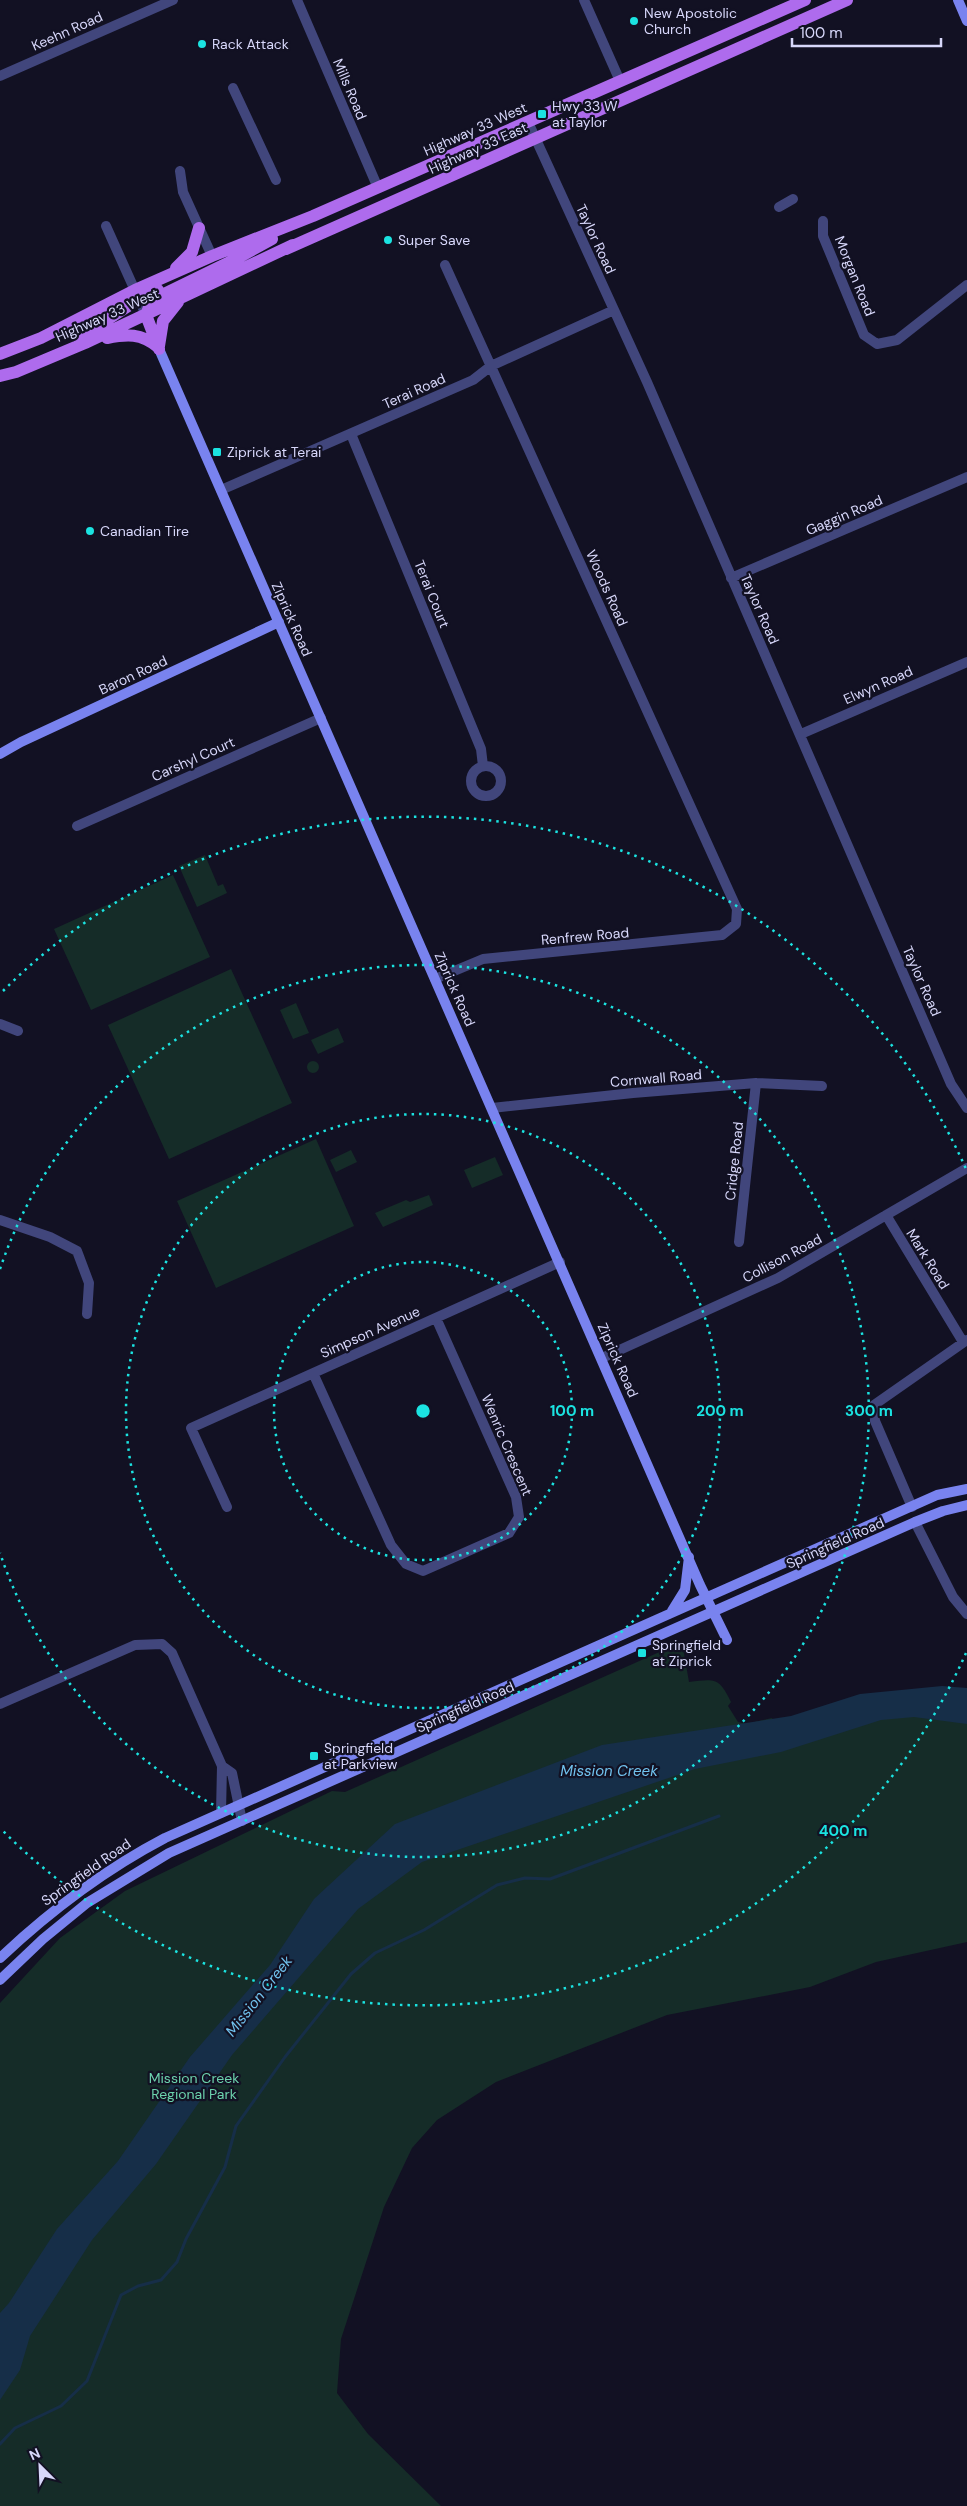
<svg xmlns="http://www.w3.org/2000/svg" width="967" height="2506" viewBox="0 0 967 2506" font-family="'DM Sans',sans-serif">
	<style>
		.green { fill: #152c28 }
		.water { fill: #162e48 }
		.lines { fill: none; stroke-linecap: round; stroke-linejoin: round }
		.stream { stroke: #162e48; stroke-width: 3 }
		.street { stroke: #41467c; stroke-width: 10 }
		.secondary { stroke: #7983ef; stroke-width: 10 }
		.primary { stroke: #ae6bed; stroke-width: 12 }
		.ring { fill: none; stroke: #1be3e1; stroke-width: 2.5; stroke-dasharray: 2.5 5 }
		.poi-dot { fill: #1be3e1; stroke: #121123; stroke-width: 2 }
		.labels { text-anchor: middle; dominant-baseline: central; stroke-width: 4.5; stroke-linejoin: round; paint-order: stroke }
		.poi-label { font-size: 14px; fill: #d7d7fa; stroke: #121123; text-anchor: start }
		.street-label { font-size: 14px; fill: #d7d7fa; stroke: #121123 }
		.park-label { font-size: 14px; fill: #6cd2ad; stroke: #121123 }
		.water-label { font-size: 15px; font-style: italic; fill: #71c2ee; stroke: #121123 }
		.centre { fill: #1be3e1; stroke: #121123; stroke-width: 2.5 }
		.ring-label { font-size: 15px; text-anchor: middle; font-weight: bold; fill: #1be3e1; stroke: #121123; stroke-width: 4.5; stroke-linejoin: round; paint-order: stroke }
	</style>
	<rect width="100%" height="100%" fill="#121123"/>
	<path class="green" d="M205,855L218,886L223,884L227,893L197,907L179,866Z
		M173,875L210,957L91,1010L54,929Z
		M231,969L292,1103L169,1159L108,1025Z
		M296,1003L309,1033L293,1039L280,1010Z
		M338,1028L344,1042L318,1054L311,1040Z
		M307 1067a6 6 0 1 1 12 0a6 6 0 1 1-12 0Z
		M316,1139L354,1226L216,1288L177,1201Z
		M351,1150L357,1162L336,1172L330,1160Z
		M495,1157L503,1175L472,1188L464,1170Z
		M429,1195L433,1205L383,1227L375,1213L406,1200L410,1202Z
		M682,1642L689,1682C715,1679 719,1677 731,1702L728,1706L738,1722L746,1724L772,1718L779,1735L901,1715L967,1717V1942L876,1962L810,1987L667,2015L496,2082L437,2120L412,2148L384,2207L341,2339L337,2393L368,2434L441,2506H0V2003L60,1938L125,1891L332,1791L345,1792Z"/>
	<path class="water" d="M942,1686L967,1688V1724L914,1717L881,1720L781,1752L695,1769L422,1862L358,1909L232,2055L156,2164L92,2240L30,2336L20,2370L0,2400V2313L9,2303L57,2229L118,2161L190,2057L270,1965L314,1899L395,1824L602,1745L791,1716L860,1694Z"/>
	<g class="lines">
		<path class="stream" d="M0,2444L15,2428L61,2406L87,2381L121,2295L138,2286L161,2280L177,2262L186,2239L225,2167L236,2126L285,2057L351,1974L375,1953L424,1930L497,1885L525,1878L550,1879L719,1816"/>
		<path class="street" d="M297,0L378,188
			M584,0L620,81
			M0,76L173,0
			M233,88L276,180
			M528,122L647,382L951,1084L967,1108
			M180,171L183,192L212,256
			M779,207L793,199
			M823,221V236L864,335L877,344L897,340L967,285
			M106,226L146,315
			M351,434L481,749L483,766
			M221,490L473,380L491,366L614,310
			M731,578L967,477
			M801,734L967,662
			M471 781a15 15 0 1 1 30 0a15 15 0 1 1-30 0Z
			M77,826L321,718
			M435,979L483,959L722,935L736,924L737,909L445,265
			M0,1024L18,1031
			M492,1108L633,1093L756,1083L822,1086
			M886,1215L963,1342
			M0,1220L50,1237L77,1251L89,1283L87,1314
			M739,1242L756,1083
			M602,1358L778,1278L967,1168
			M313,1373L391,1545L406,1564L423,1571L509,1533L519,1517L516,1497L436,1318
			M227,1507L191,1428L560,1262
			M912,1507L875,1421L874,1405L967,1340
			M915,1522L953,1597L967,1614
			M0,1704L135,1645L162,1644L172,1653L222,1766L221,1813
			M222,1766L232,1773L242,1821"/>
		<path class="secondary" d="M958,0L967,21
			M159,349L700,1585L727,1640
			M0,754L21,742L279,622
			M672,1611L685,1590L689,1557
			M0,1958C51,1910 104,1870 165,1838L937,1495L967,1489
			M0,1980L43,1939L87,1903L169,1853L915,1522L943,1511L967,1505"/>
		<path class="primary" d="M286,249L847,0
			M176,268L192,252L199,228
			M79,338L139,299L158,290
			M107,338C127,334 141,333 158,347
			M159,346L163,321L178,302
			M159,349L146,315L152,300L234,260L272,239
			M0,354L41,338L135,290L212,256L313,216L805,0
			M0,376L16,372L85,343L293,245"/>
	</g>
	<g class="ring">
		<circle cx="423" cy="1411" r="149"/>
		<circle cx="423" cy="1411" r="297"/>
		<path d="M0 1269A446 446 0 1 1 0 1553"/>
		<path d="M966 1653A594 594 0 0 1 3 1831M3 991A594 594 0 0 1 966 1169"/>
	</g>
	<g class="poi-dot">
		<circle cx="634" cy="21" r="5"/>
		<circle cx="202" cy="44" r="5"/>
		<rect x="537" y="109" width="10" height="10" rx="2.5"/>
		<circle cx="388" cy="240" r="5"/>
		<rect x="212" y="447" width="10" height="10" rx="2.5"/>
		<circle cx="90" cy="531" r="5"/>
		<rect x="637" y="1648" width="10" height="10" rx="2.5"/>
		<rect x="309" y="1751" width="10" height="10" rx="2.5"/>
	</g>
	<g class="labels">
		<g class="poi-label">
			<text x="644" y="13">New Apostolic<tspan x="644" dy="16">Church</tspan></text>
			<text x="212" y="44">Rack Attack</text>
			<text x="552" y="106">Hwy 33 W<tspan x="552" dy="16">at Taylor</tspan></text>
			<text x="398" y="240">Super Save</text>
			<text x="227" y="452">Ziprick at Terai</text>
			<text x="100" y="531">Canadian Tire</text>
			<text x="652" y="1645">Springfield<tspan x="652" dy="16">at Ziprick</tspan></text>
			<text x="324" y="1748">Springfield<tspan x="324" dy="16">at Parkview</tspan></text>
		</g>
		<g class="street-label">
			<text transform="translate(67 31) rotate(-24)">Keehn Road</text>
			<text transform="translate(350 89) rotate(67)">Mills Road</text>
			<text transform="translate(475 129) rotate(-24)">Highway 33 West</text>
			<text transform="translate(478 148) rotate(-24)">Highway 33 East</text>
			<text transform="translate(596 239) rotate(65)">Taylor Road</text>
			<text transform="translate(855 276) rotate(68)">Morgan Road</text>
			<text transform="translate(107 315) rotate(-24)">Highway 33 West</text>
			<text transform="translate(414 391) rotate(-24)">Terai Road</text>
			<text transform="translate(844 515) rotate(-23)">Gaggin Road</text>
			<text transform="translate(607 588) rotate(66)">Woods Road</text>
			<text transform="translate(432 594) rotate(68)">Terai Court</text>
			<text transform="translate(760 609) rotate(66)">Taylor Road</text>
			<text transform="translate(292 619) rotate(66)">Ziprick Road</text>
			<text transform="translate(133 675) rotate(-25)">Baron Road</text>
			<text transform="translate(878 685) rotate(-24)">Elwyn Road</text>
			<text transform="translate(193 759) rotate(-24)">Carshyl Court</text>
			<text transform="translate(585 936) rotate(-5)">Renfrew Road</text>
			<text transform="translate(922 981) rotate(66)">Taylor Road</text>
			<text transform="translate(455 989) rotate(66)">Ziprick Road</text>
			<text transform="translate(656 1078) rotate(-5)">Cornwall Road</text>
			<text transform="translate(734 1161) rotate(-84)">Cridge Road</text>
			<text transform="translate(782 1258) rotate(-28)">Collison Road</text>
			<text transform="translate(928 1259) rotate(58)">Mark Road</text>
			<text transform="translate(370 1332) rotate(-24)">Simpson Avenue</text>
			<text transform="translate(618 1360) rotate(66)">Ziprick Road</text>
			<text transform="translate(507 1445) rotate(67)">Wenric Crescent</text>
			<text transform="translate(835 1543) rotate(-24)">Springfield Road</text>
			<text transform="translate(465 1707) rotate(-24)">Springfield Road</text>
			<text transform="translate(86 1872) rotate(-35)">Springfield Road</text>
		</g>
		<g class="park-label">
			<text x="194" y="2078">Mission Creek<tspan x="194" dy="16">Regional Park</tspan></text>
		</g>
		<g class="water-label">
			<text x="609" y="1771">Mission Creek</text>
			<text transform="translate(259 1996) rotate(-52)">Mission Creek</text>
		</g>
	</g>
	<circle cx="423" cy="1411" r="8" class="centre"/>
	<g class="ring-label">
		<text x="572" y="1416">100 m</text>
		<text x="720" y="1416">200 m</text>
		<text x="869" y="1416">300 m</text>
		<text x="843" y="1836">400 m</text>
	</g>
	<g transform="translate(40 2466) rotate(336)" stroke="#121123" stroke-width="4" paint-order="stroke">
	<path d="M0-4L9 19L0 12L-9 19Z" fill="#d7d7fa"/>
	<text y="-8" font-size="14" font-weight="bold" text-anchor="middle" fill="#d7d7fa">N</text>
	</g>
	<path d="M792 38v8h149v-8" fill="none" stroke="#d7d7fa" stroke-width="2.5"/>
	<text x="800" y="38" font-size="15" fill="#d7d7fa" stroke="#121123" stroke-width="4" paint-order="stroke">100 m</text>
</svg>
